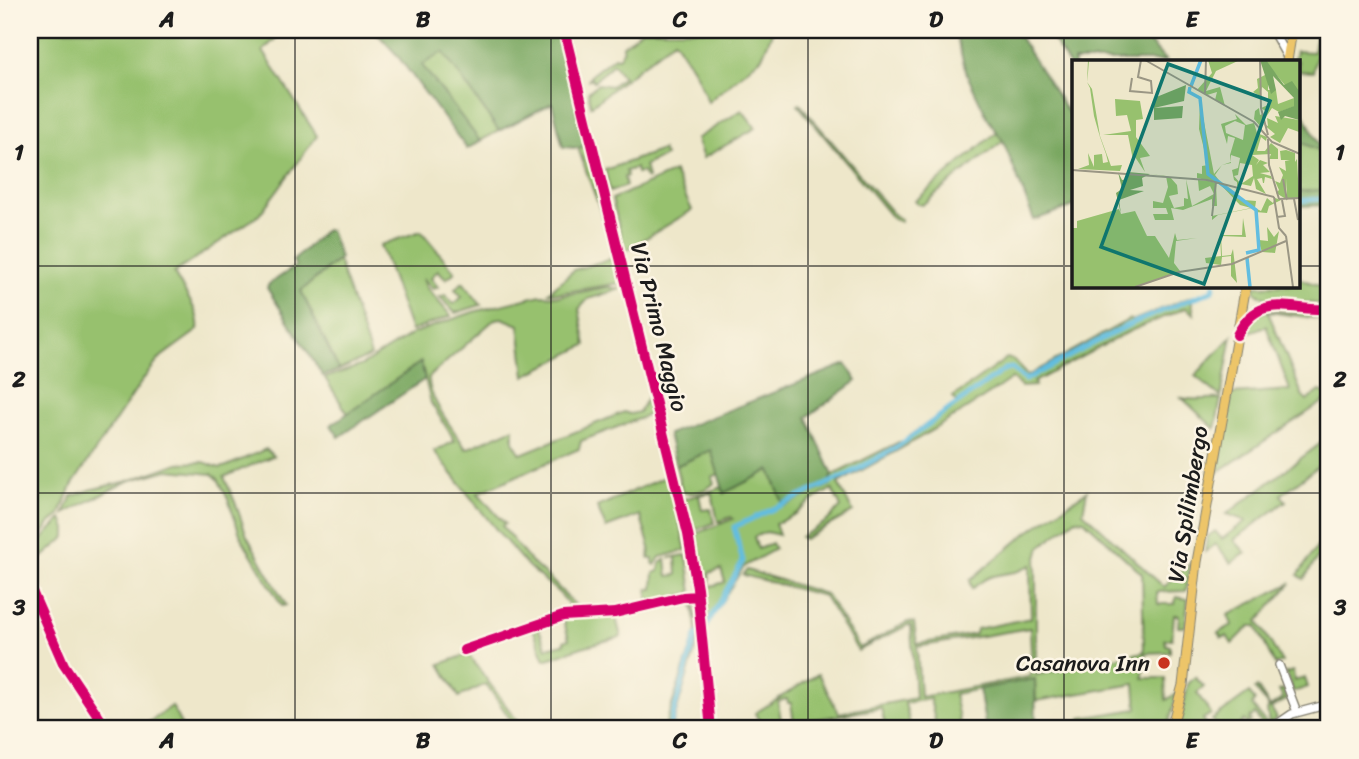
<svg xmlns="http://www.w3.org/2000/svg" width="1359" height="759" viewBox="0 0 1359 759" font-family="Sriracha,sans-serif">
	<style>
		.green { fill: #97c16e; stroke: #5a6e45; stroke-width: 2; fill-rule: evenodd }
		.forest { fill: #79a761; stroke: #4a623e; stroke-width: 2 }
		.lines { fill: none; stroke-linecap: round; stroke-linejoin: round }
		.canal { stroke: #62bde0; stroke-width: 5 }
		.minor-casing { stroke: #858273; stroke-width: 10 }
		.major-casing { stroke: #858273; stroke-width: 11 }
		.minor { stroke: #fff; stroke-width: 7 }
		.major { stroke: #edc569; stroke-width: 9 }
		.cycleway-casing { stroke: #fcf5e5; stroke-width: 15 }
		.cycleway { stroke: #d6006c; stroke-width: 10 }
		.grid { fill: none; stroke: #1c1c1c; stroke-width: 2; stroke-opacity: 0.55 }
		.poi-dot { fill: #c8321e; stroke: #fcf5e5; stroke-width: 2.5 }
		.labels { text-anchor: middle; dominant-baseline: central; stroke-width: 5; stroke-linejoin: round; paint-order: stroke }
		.street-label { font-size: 23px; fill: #1c1c1c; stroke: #fcf5e5 }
		.poi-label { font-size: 23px; fill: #1c1c1c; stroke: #fcf5e5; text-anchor: end }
		.inset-river { fill: none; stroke: #62bde0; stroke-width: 3.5 }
		.inset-road { fill: none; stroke: #9a9684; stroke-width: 2 }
		.view { fill: #0f766e; fill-opacity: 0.15; stroke: #0f766e; stroke-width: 3.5 }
		.inset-edge { fill: none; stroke: #1c1c1c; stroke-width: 3.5 }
		.neatline { fill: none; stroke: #1c1c1c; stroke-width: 2.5 }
		.grid-label { font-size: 23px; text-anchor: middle; font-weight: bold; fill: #1c1c1c }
	</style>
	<rect width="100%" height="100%" fill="#fcf5e5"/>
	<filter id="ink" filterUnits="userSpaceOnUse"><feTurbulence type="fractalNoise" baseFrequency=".0143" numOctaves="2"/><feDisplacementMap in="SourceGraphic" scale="14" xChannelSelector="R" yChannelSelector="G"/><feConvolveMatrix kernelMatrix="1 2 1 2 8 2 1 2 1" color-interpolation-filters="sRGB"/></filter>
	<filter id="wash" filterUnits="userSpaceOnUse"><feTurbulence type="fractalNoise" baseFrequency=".00686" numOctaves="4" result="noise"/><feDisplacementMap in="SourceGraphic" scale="28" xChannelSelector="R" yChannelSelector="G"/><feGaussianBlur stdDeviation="1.57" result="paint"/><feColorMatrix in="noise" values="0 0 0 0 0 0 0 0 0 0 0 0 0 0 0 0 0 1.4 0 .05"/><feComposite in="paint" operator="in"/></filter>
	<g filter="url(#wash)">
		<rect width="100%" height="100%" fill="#eee7ca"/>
		<path class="green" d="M30,30H284L263,51L317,136L259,215L174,273C182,290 201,311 198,330L161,357L144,378L73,484L59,516L49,524L30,555Z
			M642,30H773L762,57L708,102L695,72L674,40L591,106L588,92L598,84L611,86L623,77L613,64L594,81L591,78L589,79L591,75L614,57L618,58L624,49L622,46Z
			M1317,30H1329V54L1317,53L1313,72L1298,71V61H1294L1296,51L1313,52Z
			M443,51L499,131L480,141L421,65Z
			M800,104L894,215L901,219V222L893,219L798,105Z
			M742,110L756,128L703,158L696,139Z
			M998,131L1003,141L922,205L918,204L915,201Z
			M1298,141L1323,152L1329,149V189L1298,192Z
			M589,145L623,280L620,283L560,293L549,292L574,270L617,257L578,148Z
			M662,150L665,156L645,165L648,178L646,179L643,172L637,173L636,168L626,171L627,176L624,177L626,186L610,192L605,170Z
			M674,172L692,210L625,251L612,199Z
			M421,231L455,272L446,279L438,270L431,278L438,287L433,289L423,279L426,287L451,316L411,331L380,245Z
			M338,260L371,356L339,370L301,291Z
			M1298,278L1329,289V305L1266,299L1256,292L1254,286L1298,285Z
			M463,282L481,305L455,313L440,297L445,295L454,304L462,297L455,289Z
			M608,287L620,289L588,299L579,309L586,345L525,376L519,325L502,318L495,319L429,377C427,398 455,431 466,449L514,428L513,441L521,454L624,412L630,414L639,412L649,394L654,413L581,441L579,449L478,493L505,524L502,526L530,561L552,581L582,612L573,613C564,591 540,580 524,562C492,527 464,488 434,451L455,441L431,403L421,362L348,414L325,378L362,365L414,333L473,312L541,295L559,296Z
			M1191,297L1194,314L1186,308L1130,331L1034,382L1035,386L1021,387L1012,378C956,418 899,451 838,483L853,512L804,539L801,537L827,521L841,507L832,489L810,502L796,514L775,524L779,535L766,532L754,537L758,549L772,543L775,549L745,566L741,571L704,630L701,589L725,582L721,569L709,573L710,582L701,585L693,535L733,519L731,517L718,522L712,493L699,495L702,510L711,509L714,523L693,531L684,499L723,487L725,492L770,470L784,505L832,483L830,479L833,475L899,442L908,441L909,436L957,403L953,397L1007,358L1014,360L1027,376L1130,319L1132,321Z
			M1267,310L1321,315L1329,314V320L1268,312L1303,397L1307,401L1320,391L1329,395V398L1218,472L1232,394L1290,390L1266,326L1247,333L1251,318Z
			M1232,336L1221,397L1195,376Z
			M1182,398C1195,401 1207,398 1221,399L1215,429Z
			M1329,437V458L1281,495L1286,501L1234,540L1246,553L1231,563L1216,544L1205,552L1207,537L1215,531L1222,539L1246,521L1227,514Z
			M266,449L273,456L224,477L235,502L247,536L286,605L282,606L241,537L228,499L218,479L212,474L168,470L128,481L64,514L72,496L93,489L128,481L178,463L204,462L220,468L227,466Z
			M711,450L719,474L712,477L714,483C707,490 693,495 682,492L676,466Z
			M669,475L686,550L660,557L655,565L653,563V559H649L650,548L640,515L606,528L597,507Z
			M1087,491L1083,512L1164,587L1191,563L1186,591L1157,592L1158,604H1175L1176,597L1188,599L1185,627H1178L1179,615H1174L1172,639H1165L1166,645L1170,646V652L1145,653L1143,678H1165L1166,700L1177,693L1167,729H1085L1081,718L1137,709L1135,684L1036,701L1035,679L954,694L961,729H937L930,699L905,703L911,729H886L881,708L794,723L791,703H788L787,699L778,701L781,721L761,729H750L760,723L755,713L818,674L839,713L915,698L911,626L908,625L858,651L824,596L743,575L747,570L826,594L860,648L907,622L914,623L917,644L975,634L976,629L1031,618L1030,573L1031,565C1027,567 1021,571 1015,572C994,576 989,574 972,589L970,580L1027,533ZM1076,519L1084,520L1142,574L1144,652L1036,675V562L1040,547ZM1030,628L1032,674L1028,677L920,697L917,647Z
			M62,519L66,529V537L30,568C30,551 50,530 62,519Z
			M1321,541L1326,545L1304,579L1298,575Z
			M685,555L687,556L692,593L648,603V589H653L654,573L659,571L660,563L666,559L668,576L677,575L676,557L669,558Z
			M1291,583L1258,621L1282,662L1275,665L1256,626H1250L1232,644L1227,636L1222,638L1218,633L1232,625L1228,615Z
			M690,599L695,602L698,641L671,729H664L697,630L693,604L686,602L616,617L621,637L582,647L545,660L533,629L538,627L547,648L564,644V641L569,639L563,619Z
			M466,651L523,729H517L486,684L459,697L440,664L466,655Z
			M1293,671L1294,681L1305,678L1308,687L1293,692L1286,673Z
			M1195,677L1204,687L1197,693L1211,714L1203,719L1206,725L1202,729H1179L1188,684Z
			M1257,687L1270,707L1283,698L1279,691L1284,689L1288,699L1271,708L1277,718L1269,724L1267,710L1269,708L1255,689Z
			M1249,693L1255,700L1252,705L1267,725L1264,728L1255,714L1249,719L1251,721L1247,724L1244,720L1241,723L1245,729H1219L1212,720Z
			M172,706L183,729H142L141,728Z"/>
		<path class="forest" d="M374,30H560L589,145L578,148L563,147L552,103L499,131L443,52L422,65L480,141L467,149L396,54Z
			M969,30H1015L1074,122V206L1034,220L1003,141L988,119L967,75L957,39Z
			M1046,30H1138L1166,61H1074V72Z
			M1298,102L1323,152L1298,141Z
			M1329,189V205L1298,206V192Z
			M325,230H330L340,258L301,291L339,370L323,376L267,288L269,284L296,266L293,261Z
			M421,362L425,379L339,437L331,425Z
			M846,364L857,381L807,417L833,475L830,479L832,484L784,506L770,470L724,493L711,450L676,466L668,434Z
			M1035,679L1036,729H986L979,689Z"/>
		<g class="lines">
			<path class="canal" d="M1298,201L1329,198
				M669,729L696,636L705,628L743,561L734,527L849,474L897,447L1005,369L1012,368L1025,380L1128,325L1213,290L1214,285"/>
		</g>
	</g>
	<g filter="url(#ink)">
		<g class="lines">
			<g class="minor-casing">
				<path id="minor" d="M564,30L688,534L697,588L711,729
					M1272,30L1287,57
					M1241,328C1258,293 1298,311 1329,309
					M30,587L64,665L107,729
					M464,650L563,616L615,613L683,597L698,596
					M1279,665L1297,712
					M1270,729L1292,714L1329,704"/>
			</g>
			<g class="major-casing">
				<path id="major" d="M1287,61L1292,30
					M1171,729L1183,685L1197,562L1246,285"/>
			</g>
			<use href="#minor" class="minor"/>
			<use href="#major" class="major"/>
			<g class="cycleway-casing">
				<path id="cycleway" d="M564,30L688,534L697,588L711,729
					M1237,335C1260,290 1290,312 1329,309
					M30,587L64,665L107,729
					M464,650L563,616L615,613L683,597L698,596"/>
			</g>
			<use href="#cycleway" class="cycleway"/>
		</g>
	</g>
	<path class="grid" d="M295,30V729M551,30V729M808,30V729M1064,30V729M30,266H1074M1298,266H1329M30,493H1329"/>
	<circle class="poi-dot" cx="1164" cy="663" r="7"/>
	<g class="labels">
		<g class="street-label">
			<text transform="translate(659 327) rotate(76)">Via Primo Maggio</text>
			<text transform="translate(1188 504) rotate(-81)">Via Spilimbergo</text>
		</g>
		<g class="poi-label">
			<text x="1150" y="663">Casanova Inn</text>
		</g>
	</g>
	<g transform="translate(1072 60)">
		<rect width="228" height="228" fill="#eee7ca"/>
		<path d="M16,0H17L16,13L15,22L20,29L28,76L39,106L50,105L48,111L6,109L17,105L16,93L22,107V95L30,94L31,103L36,102L34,94L28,77L22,56L18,28L15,22ZM136,0H168L144,11L134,31L148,27L153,46L143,40L145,32L135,35L125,30L140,13ZM192,0H227V47L222,36ZM193,15H196V30H204L206,44L222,38L223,46L207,52L200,48L188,66L182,59L183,51L187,48L188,55L195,52L189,48L196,45V32L190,27L188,36L181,32L186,28L185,19ZM43,39L68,41L71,59L64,60V77L78,96L68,98L73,112L63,97L61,100L56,75H31L59,71L55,55L44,56ZM128,41L142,114L150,105L159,102L158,95L163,78L156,76L155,84L149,64L165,59L163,54L174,65L182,63L185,73L195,77L194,81L189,77L185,91H193L199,83L206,89V99H197L199,94L180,95L187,100L184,105L188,100L196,103L191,105L198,112L188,113L199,116L200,119L193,117L192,123H191L190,118L185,119L194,134L184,129L182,118L179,126L169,124L181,116L180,105L168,103L166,115L162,116L168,123L165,127V122L162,120L160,110L166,108L168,98L159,95V103L150,105L143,115L149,123L125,118V113L130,114V106L136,105L127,69ZM163,61L173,65L171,80L154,73L153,66ZM203,56L227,60V72L216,68L208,83L198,77L203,74L191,64L196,66L195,58L206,63ZM214,90L223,93V102L225,99L227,138L215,139L214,118V139L204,133L207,130L203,121L208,123L211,115L207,107L214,111L213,101L218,100H209L208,91ZM78,114L98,117L105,125L106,134L97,136L102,148L112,146V138L116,139L114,119L120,146L142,134L138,126L127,131L126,120L137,121L144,123L150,124L172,140L184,141L183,148L189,151L195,138L201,143L203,138L209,140L197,146L195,153L184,152L187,180L196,181L195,167L202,177L207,171L203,193L190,192L186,180L184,151L181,148L146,155L140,160V156L179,148L168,145L148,124H144L145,146H140V139L111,150L99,148L102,160H83L81,154H96L94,148H81V141L91,143L96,127L94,116ZM47,149L49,154L63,151L75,176H83L97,198L103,173L105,180L125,178L104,181L102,203L108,211L63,227H0V168H5V161ZM171,158L174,177L149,176L150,196L159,195L161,189L165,223L159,216V196L150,197L149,205L134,203L133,198L149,196L148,175H170Z" fill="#97c16e" fill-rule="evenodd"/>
		<path d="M188,0H194L212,25L220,21L227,31V60L213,56L209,60L206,52L222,46V38L201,16L204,30L199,34ZM114,25L112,41L82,48L111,46L110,58L82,60V38ZM46,112L50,120L56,119V112L78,114L70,118L71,126L58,130L72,131L47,140L49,154L44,133L50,129Z" fill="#79a761"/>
		<path class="inset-river" d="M119,26L129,0M118,27L117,32L128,38L136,114L184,150L187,190L174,193M175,198L178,227"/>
		<path class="inset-road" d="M73,0L182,62L200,82L228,94M188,0L189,48L196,75M60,18L58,31L80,33L79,21L66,17L69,0M133,33L134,0M196,79L197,105L207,139M0,110L135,120L202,137M211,119L215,140M202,137L207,168L214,176M207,139L228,138M222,139L226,160M140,156L144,122M205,157L213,156L210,140M214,176L221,227M63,227L107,212L160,204L214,181"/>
		<path class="view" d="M96,4L198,41L132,224L29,187Z"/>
		<rect width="228" height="228" class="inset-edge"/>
	</g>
	<rect width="1359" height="759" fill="none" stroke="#fcf5e5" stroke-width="77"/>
	<rect x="38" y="38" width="1282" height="682" class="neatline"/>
	<g class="grid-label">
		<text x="167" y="27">A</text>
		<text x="423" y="27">B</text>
		<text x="680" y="27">C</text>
		<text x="936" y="27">D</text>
		<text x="1192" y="27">E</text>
		<text x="19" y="160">1</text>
		<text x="1340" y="160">1</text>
		<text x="19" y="387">2</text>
		<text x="1340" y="387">2</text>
		<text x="19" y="615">3</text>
		<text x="1340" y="615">3</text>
		<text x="167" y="748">A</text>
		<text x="423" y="748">B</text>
		<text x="680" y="748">C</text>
		<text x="936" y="748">D</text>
		<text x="1192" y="748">E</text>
	</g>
</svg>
